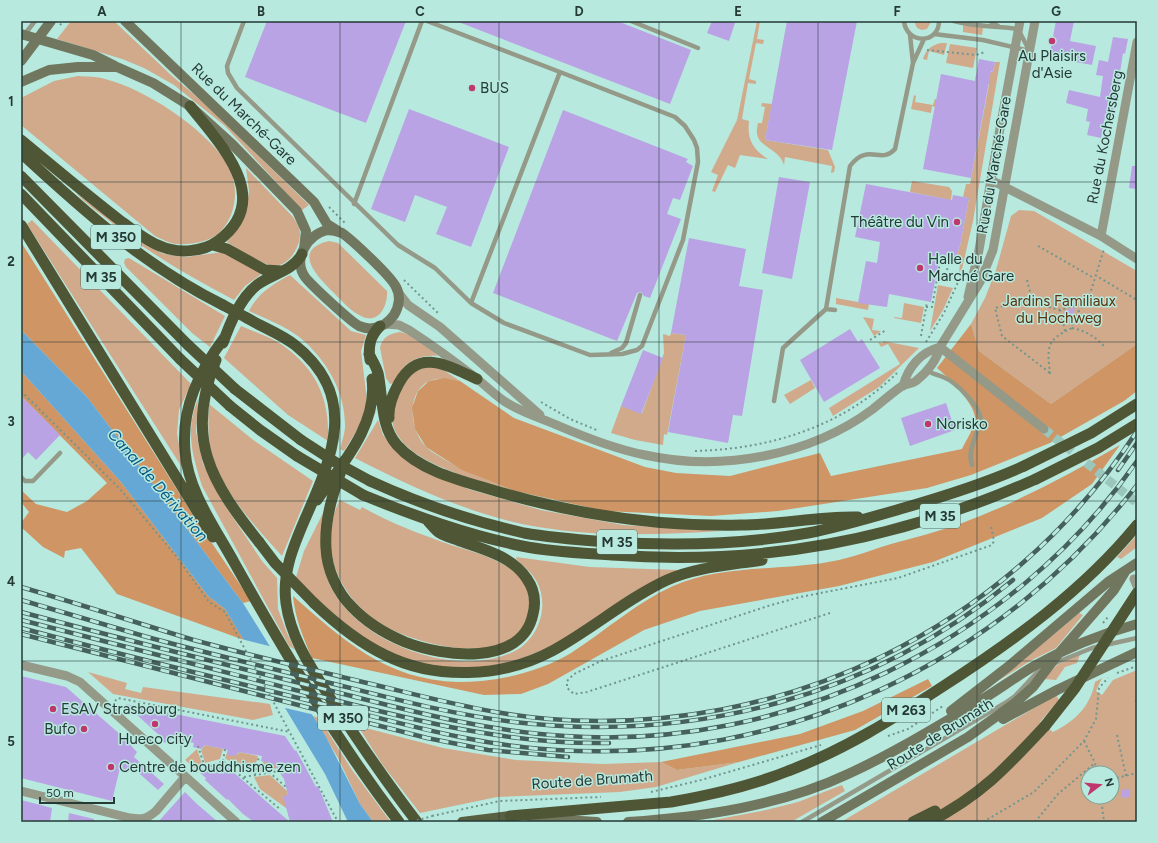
<svg xmlns="http://www.w3.org/2000/svg" width="1158" height="843" viewBox="0 0 1158 843" font-family="Figtree,sans-serif">
	<style>
		.green { fill: #d1aa8c; fill-rule: evenodd }
		.forest { fill: #cf9565 }
		.water { fill: #66a8d5 }
		.pier { fill: #b7e9de }
		.building { fill: #b9a3e4 }
		.lines { fill: none; stroke-linecap: round; stroke-linejoin: round }
		.minor-tunnel { stroke: #9ac6bc; stroke-width: 9; stroke-dasharray: 9 4.5; stroke-linecap: butt }
		.path { stroke: #72968e; stroke-width: 2; stroke-dasharray: 2 3; stroke-linecap: butt }
		.service { stroke: #949988; stroke-width: 4.5 }
		.minor { stroke: #949988; stroke-width: 9 }
		.secondary { stroke: #71775f; stroke-width: 10 }
		.primary { stroke: #586042; stroke-width: 10 }
		.trunk { stroke: #4e5636; stroke-width: 11 }
		.rail-casing { stroke: #46605b; stroke-width: 4.5 }
		.rail { stroke: #b7e9de; stroke-width: 3; stroke-dasharray: 9; stroke-linecap: butt }
		.path-bridge { stroke: #72968e; stroke-width: 2; stroke-dasharray: 2 3; stroke-linecap: butt }
		.trunk-bridge { stroke: #4e5636; stroke-width: 11 }
		.grid { fill: none; stroke: #253935; stroke-width: 1; stroke-opacity: 0.55 }
		.poi-dot { fill: #c0366e; stroke: #b7e9de; stroke-width: 1.5 }
		.labels { text-anchor: middle; dominant-baseline: central; stroke-width: 3; stroke-linejoin: round; paint-order: stroke }
		.shield { fill: #b7e9de; stroke: #516e68; stroke-width: 1 }
		.shield-label { font-size: 14px; font-weight: bold; fill: #253935 }
		.poi-label { font-size: 15px; fill: #253935; stroke: #b7e9de; text-anchor: start }
		.street-label { font-size: 15px; fill: #253935; stroke: #b7e9de }
		.park-label { font-size: 15px; fill: #5a330d; stroke: #b7e9de }
		.water-label { font-size: 16px; font-style: italic; fill: #065985; stroke: #b7e9de }
		.neatline { fill: none; stroke: #253935; stroke-width: 1.5 }
		.grid-label { font-size: 13px; text-anchor: middle; font-weight: bold; fill: #253935 }
	</style>
	<rect width="100%" height="100%" fill="#b7e9de"/>
	<path class="green" d="M71,21H114L172,76L203,102L309,205L302,210L225,126L174,85L144,68L122,59L57,39Z
		M757,21H760L757,39L764,40L763,44L756,43L749,79L756,81V84L748,83L742,119L749,121C747,140 753,149 768,159L740,155L735,168L728,165L715,192L712,191L718,175L711,172L737,120Z
		M914,21H931V22L927,29L922,30L917,28Z
		M963,25L983,28L982,35L963,32Z
		M941,43H947L944,55L929,51L927,60L923,59C926,49 932,45 941,43Z
		M950,44L977,48L973,68L946,63Z
		M995,62H1000L973,221L962,269L959,272L960,265L950,263L951,256L956,257L960,246L969,198L963,197L966,184H970L989,84L975,81L976,75L986,77L987,71L993,72Z
		M78,76C86,77 96,76 105,79C145,89 203,127 226,162C240,183 238,216 218,234C208,242 190,245 178,244C170,244 162,239 155,236L21,125V98L54,81Z
		M914,95L916,96L915,102L933,105L935,99H937L935,107L932,106L931,113L911,109Z
		M762,103L772,104L765,140L828,150L835,167L834,172L831,173L832,166L785,157L784,165C778,145 751,149 758,123H762L765,107L761,106Z
		M246,168L293,217C296,222 300,227 300,234C300,248 288,267 273,266C267,266 231,246 227,242L241,224L246,213L249,191Z
		M912,181L949,187L952,191L951,200L910,192Z
		M76,193L145,244L164,254L186,257L223,252L261,273L260,275L245,286L234,300C189,276 146,252 107,219C97,211 85,203 76,193Z
		M1019,210L1034,211L1137,271V344L1051,404L979,351L971,324L985,298L996,270L1011,216Z
		M32,220L191,384L179,410L177,433L183,469L27,224Z
		M329,241L338,243L387,291C388,304 380,324 363,317C351,312 342,301 333,292C317,276 291,250 329,241Z
		M129,258L225,316L210,347L192,333L126,267L124,263L125,259Z
		M290,275L351,331L366,335L361,351L367,400L362,422L344,451L340,449C342,442 344,435 345,428C346,395 329,364 305,342C290,328 268,320 249,311C259,292 272,285 290,275Z
		M938,285L953,288L943,310L930,331Z
		M836,298L869,304L868,310L836,304Z
		M904,303L924,307L921,323L894,318V317L902,318Z
		M863,317L874,319L872,330L881,331L874,336Z
		M241,326C255,332 273,338 285,347C318,371 330,402 328,441L288,415L224,358Z
		M400,332C413,334 428,347 438,356C426,355 414,357 404,367C399,372 398,382 390,384L386,378L380,348C382,337 389,334 400,332Z
		M671,333L686,335L667,435L664,434L663,445L635,440L611,433L621,406L642,413L664,353L663,334L670,336Z
		M883,341L919,348L879,387L833,416L829,408L900,364L888,344L881,347L878,342L883,343Z
		M430,367L442,369L460,381C450,379 439,377 429,381C405,393 410,432 427,448C431,452 438,455 442,458C465,472 490,481 515,491C476,479 365,456 398,395C408,378 409,370 430,367Z
		M811,380L815,388L790,404L784,395Z
		M198,399L196,432L203,464L222,501L262,561L277,578L278,609L287,633L295,650L289,646L202,486C192,454 185,431 198,399Z
		M209,404L252,439L313,481L282,556C256,527 217,487 210,447C208,433 208,419 209,404Z
		M378,420L383,435L394,449L468,489L541,510L623,525L722,531C660,535 599,537 538,527C473,516 412,487 355,458Z
		M340,500L360,510L362,507C390,523 420,534 451,545C473,552 499,558 517,574C527,582 530,595 529,607C523,676 404,645 370,616C348,598 332,573 331,544C331,528 332,514 340,500Z
		M323,513C321,536 320,565 331,587C358,643 456,679 513,652C538,640 550,607 537,582C532,573 525,567 517,560L516,557L590,567L679,570L563,642L498,668L424,667L386,653L350,628L311,594L296,577L304,551Z
		M1137,535V547L1121,559L1117,557Z
		M1079,613L1083,615L1056,648L1030,661L998,681Z
		M1080,654L1077,663L1065,667L1056,680L1044,679L1057,665Z
		M1137,670V822H841L1056,695L1059,700L1040,722L1053,732C1075,721 1090,707 1095,682L1102,678L1096,691L1102,695L1113,680ZM1088,773H1112V797H1088Z
		M88,672L127,683L125,689L141,693L143,687L270,704L273,715L253,720L113,694Z
		M313,716L319,718L352,770L390,821L373,822L360,804L338,758Z
		M358,726L443,748L516,760L603,764L661,762L677,770L739,762L656,787L620,792L497,797L420,813L382,764Z
		M205,745L223,749L220,759L205,763L201,750Z
		M197,749L202,764L196,769L185,760Z
		M228,750L238,754L239,752L258,756L253,773L240,769L225,758Z
		M265,759L272,761L277,768L257,773Z
		M270,775L287,791L290,803L286,808L260,789L254,777Z
		M842,785L845,791L791,822H703L766,810L798,802Z"/>
	<path class="forest" d="M21,242L193,515L251,601L243,603L87,397L21,330Z
		M971,324L979,351L1051,404L1137,344V391L1124,401L1050,443L971,475L927,488L778,511L711,516L605,511L515,491L462,470L426,447L415,429L412,408L418,391L429,381L444,378L460,381L514,418L645,467L676,473L730,476L820,453L831,476L962,449C966,440 975,428 975,417C974,403 948,377 937,368Z
		M21,371L121,482L208,596L225,609L244,640L117,594L81,548L65,551L64,558L43,547L21,527V523L29,512L21,502V490L36,504L67,512L87,501L107,483L21,396Z
		M1120,445L1092,484L1042,518L933,562L839,586L700,611L644,630L548,684L521,694L484,695L312,658C303,637 295,618 293,596C343,640 386,680 458,682C497,682 537,673 571,653C605,631 636,603 673,586C725,563 785,572 839,560C857,556 874,549 891,544C913,538 936,532 957,525C1014,504 1067,476 1120,445Z
		M928,679L932,686L855,730L739,762L677,770L661,762L800,734L863,711Z"/>
	<path class="water" d="M21,330L87,397L243,603L326,737L360,804L373,822H348L325,774L225,609L208,596L121,482L21,371Z"/>
	<path class="pier" d="M241,639L273,647L315,715L281,707Z"/>
	<path class="building" d="M267,21H406L366,123L245,77Z
		M456,21H617L691,50L670,104Z
		M712,21H729L735,23L729,41L707,33Z
		M787,21H857L832,150L765,140Z
		M1056,21H1074L1070,41L1096,46L1092,65L1049,57Z
		M1113,37L1128,39L1125,54L1123,53L1113,118L1105,117L1101,138L1087,135L1090,122L1086,121L1088,109L1066,103L1069,90L1100,97L1103,76L1096,75L1099,60L1108,62Z
		M979,59L995,62L993,72L991,71L971,178L923,169L941,74L975,81Z
		M409,109L509,147L471,247L436,234L447,207L415,195L405,222L371,209Z
		M563,110L688,159L686,162L693,166L680,200L673,198L667,214L681,219L650,298L644,296L641,292L637,293L617,341L493,293Z
		M1132,166H1137V189L1129,188Z
		M779,177L810,182L792,279L762,273Z
		M866,184L952,200L953,195L969,198L960,246L956,257L940,255L931,302L889,294L887,307L858,303L866,261L877,263L880,242L855,237Z
		M689,238L746,249L739,286L763,290L742,416L733,415L728,443L668,432L686,335L671,333Z
		M1075,307L1073,317L1065,319L1063,312Z
		M850,329L858,342L862,339L880,368L824,402L800,360Z
		M643,350L663,358L641,414L621,406Z
		M21,396L60,435L36,460L28,452L21,460Z
		M946,403L955,430L910,446L901,418Z
		M21,676L66,687L122,736L137,752L134,757L164,784L158,790L132,767L127,773L120,768L112,801L21,778Z
		M125,704L285,736L295,751L296,750L316,787L318,786L333,822H290L283,796L288,795L284,779L274,764L261,761L262,756L239,752L235,756L227,755L228,750L205,745L201,749L193,747L194,743L171,738L170,741L168,740L165,743L160,738V736Z
		M223,763L268,803L290,822H254L243,814L228,799L227,800L205,780L206,778L200,773Z
		M1129,789L1130,797L1122,798L1121,790Z
		M185,792L197,804L218,822H158Z
		M21,800L52,808L50,822L21,820Z
		M69,813L94,819V822H68Z"/>
	<g class="lines">
		<path class="minor-tunnel" d="M1044,429L1137,503"/>
		<path class="path" d="M60,25L64,21
			M927,50L976,55L985,52
			M329,207L346,224
			M1038,246L1094,278
			M941,257L949,258
			M946,275L950,256
			M1095,275L1137,300
			M404,280L439,314
			M1027,280L1033,303L1060,310
			M1032,299L995,308L1002,336L1050,373
			M926,307H932L941,257
			M1072,328C1086,331 1094,336 1104,346
			M1065,331L1060,310L1084,303
			M921,336L927,302
			M870,340L886,330
			M926,342L944,313L964,269
			M1050,374C1047,347 1046,340 1072,328L1073,320L1090,294L1104,249
			M21,391L120,489L177,557L209,602L225,612L338,822
			M541,402L570,419L599,431
			M695,451C770,449 842,427 897,373
			M830,613L587,692L574,694L567,688V681L574,674L601,661L768,606L800,597L898,578L992,545L994,541L991,526
			M1103,623L1108,617
			M1117,673L1137,666
			M115,701L118,698L290,732
			M1135,701H1137
			M1117,735L1126,776
			M888,736L908,729L943,706
			M1084,741L1095,763L1097,773
			M198,746L205,768
			M223,761L225,749
			M196,772L223,761L281,810
			M269,772L286,787
			M255,775L259,756
			M244,777L278,771
			M1112,779L1137,773
			M651,792L701,780L821,745
			M1101,797L1104,822
			M432,816L500,801L601,797
			M983,822L1034,792L1084,741L1096,719L1099,688L1108,678
			M1035,822L1058,794L1095,763"/>
		<path class="service" d="M244,21L227,66L228,73L237,88L398,245L435,268L471,303L504,323L590,355L622,354L637,350L642,346L683,240L698,162L697,148L694,140L685,126L675,117L560,72
			M427,21L560,72L471,303
			M631,21L698,48
			M904,21C906,44 939,45 939,21
			M954,21C975,27 997,26 1018,29L1029,50
			M990,21L998,26
			M934,34L983,40L1030,51
			M910,35L913,63
			M21,39L35,21
			M354,204L422,21
			M826,309L835,310
			M611,353L622,348L626,343L640,295
			M927,370C933,375 937,374 943,377C956,382 981,407 981,421C981,424 978,429 977,432C973,444 968,453 972,465
			M774,401L783,348L826,309L850,166C868,142 881,165 895,149L913,63L924,39
			M21,477L25,481H33L60,453
			M1055,663L1092,648L1137,638
			M802,822L1005,703L1015,696L1043,666"/>
		<path class="minor" d="M991,180L1101,236L1137,259
			M1101,236L1137,42
			M398,292L408,305L440,327L540,415
			M968,297L979,250L996,150L1020,21
			M385,324L399,325L409,330C432,345 454,361 476,378C485,385 494,394 504,401C520,412 541,418 559,426C587,438 615,449 645,455C721,472 810,456 873,409C883,401 892,393 902,386C906,384 912,384 916,381C927,372 937,360 940,347L980,282L993,250L1035,21
			M940,347L1044,429
			M903,386C908,367 921,352 940,347
			M1134,579L1137,586
			M21,665L67,676L80,682L236,822
			M21,791L130,818C141,820 147,819 156,811L185,777"/>
		<path class="secondary" d="M125,21L314,202L327,224L338,231
			M21,34L93,55L115,66
			M21,61L51,21
			M21,82L49,70L78,67H117L153,83L190,106L232,144L297,211L306,231L304,249
			M327,230C333,230 337,231 342,233C352,240 391,276 396,287C401,296 399,307 394,315C389,322 382,327 374,328C369,329 364,328 359,326C350,321 311,285 305,277C292,258 308,235 327,230Z
			M951,711L1009,666L1108,582L1137,563
			M1003,719L1057,690L1137,652
			M531,818L597,822
			M628,822C703,817 780,806 848,774C892,754 934,728 975,704C995,692 1014,678 1034,666C1066,648 1101,634 1137,624
			M822,822L968,737L1015,703L1033,687L1059,653L1114,590L1125,572"/>
		<path class="primary" d="M462,822L510,816"/>
		<path class="trunk" d="M21,140C55,168 88,196 122,222C134,230 146,241 160,246C178,254 203,252 218,241C275,199 220,144 190,106
			M21,153C84,211 146,267 223,305
			M21,176L188,345
			M21,194L180,359
			M21,225L213,537
			M213,245L227,249L265,270L282,271
			M247,318C262,327 281,334 295,345C359,396 333,456 305,519C293,547 282,573 286,603C291,640 313,670 332,701C359,742 387,783 417,822
			M225,337C199,371 181,408 185,451C188,492 216,529 235,564C285,653 337,741 399,822
			M223,343C230,323 240,298 257,285C272,274 293,271 302,254
			M369,354C372,360 376,366 378,373C383,396 380,426 397,445C419,470 458,480 489,489C572,514 654,527 741,525C780,525 819,516 858,517
			M216,360C184,438 211,482 259,542
			M370,360C368,346 370,336 380,326
			M235,389L301,440
			M230,406L260,430L297,456
			M389,418C388,405 393,394 399,383C419,347 448,366 477,379
			M345,460C335,487 324,517 326,548C327,570 337,592 352,607C367,623 386,634 405,642C443,657 522,667 533,614C536,602 534,589 527,579C513,557 484,549 460,541C454,538 446,537 440,533C436,531 431,524 428,521
			M370,481C420,504 471,521 524,533C552,538 581,540 608,542C675,546 742,545 808,533C839,527 869,518 900,509C942,497 984,484 1024,466
			M363,495C415,516 467,535 522,546C551,552 582,553 612,555C763,566 898,540 1036,479
			M317,500C342,464 378,425 372,379
			M314,603C336,624 358,642 385,655C435,680 502,678 552,651C591,630 626,599 667,580C696,567 731,565 762,560
			M510,816L671,802C711,795 751,786 788,771C844,750 893,719 942,687C1013,641 1083,591 1137,525
			M913,822L935,811
			M929,822C980,796 1006,768 1045,726"/>
		<g class="rail-casing">
			<path id="rail" d="M1118,470L1137,443
				M21,587C76,603 131,621 187,638C246,655 307,668 367,683C427,697 487,714 549,719C784,737 1008,629 1137,431
				M21,600C63,612 105,625 147,637C202,652 258,665 314,679C380,695 446,714 514,722C694,743 872,697 1013,580
				M21,612C118,638 215,662 312,686C396,707 479,731 565,736C785,751 1011,643 1137,461
				M21,620C118,645 214,669 311,694C409,719 507,745 609,743
				M21,628C125,656 230,681 335,707C408,725 480,746 556,750C783,764 999,664 1137,485
				M21,634L427,738L488,750L568,757"/>
		</g>
		<use href="#rail" class="rail"/>
		<path class="path-bridge" d="M412,822L432,816"/>
		<path class="trunk-bridge" d="M223,305L247,318
			M188,345L235,389
			M180,359L230,406
			M301,440L335,462L370,481
			M297,456L363,495
			M1024,466L1091,433L1137,404
			M1036,479L1098,448L1137,424
			M259,542L275,563L314,603
			M1045,726L1075,688L1137,593"/>
	</g>
	<path class="grid" d="M181,21V822M340,21V822M499,21V822M659,21V822M818,21V822M977,21V822M21,182H1137M21,342H1137M21,501H1137M21,661H1137"/>
	<g class="poi-dot">
		<circle cx="1052" cy="41" r="4"/>
		<circle cx="472" cy="88" r="4"/>
		<circle cx="957" cy="222" r="4"/>
		<circle cx="920" cy="268" r="4"/>
		<circle cx="928" cy="424" r="4"/>
		<circle cx="53" cy="709" r="4"/>
		<circle cx="155" cy="724" r="4"/>
		<circle cx="84" cy="729" r="4"/>
		<circle cx="111" cy="767" r="4"/>
	</g>
	<g class="labels">
		<g class="shield">
			<rect x="91" y="225" width="50" height="24" rx="3"/>
			<rect x="81" y="265" width="40" height="24" rx="3"/>
			<rect x="920" y="504" width="40" height="24" rx="3"/>
			<rect x="597" y="530" width="40" height="24" rx="3"/>
			<rect x="882" y="698" width="48" height="24" rx="3"/>
			<rect x="318" y="706" width="50" height="24" rx="3"/>
		</g>
		<g class="shield-label">
			<text x="116" y="237">M 350</text>
			<text x="101" y="277">M 35</text>
			<text x="940" y="516">M 35</text>
			<text x="617" y="542">M 35</text>
			<text x="906" y="710">M 263</text>
			<text x="343" y="718">M 350</text>
		</g>
		<g class="poi-label">
			<text x="1052" y="56" text-anchor="middle">Au Plaisirs<tspan x="1052" dy="17">d'Asie</tspan></text>
			<text x="480" y="88">BUS</text>
			<text x="949" y="222" text-anchor="end">Théâtre du Vin</text>
			<text x="928" y="259">Halle du<tspan x="928" dy="17">Marché Gare</tspan></text>
			<text x="936" y="424">Norisko</text>
			<text x="61" y="709">ESAV Strasbourg</text>
			<text x="76" y="729" text-anchor="end">Bufo</text>
			<text x="155" y="739" text-anchor="middle">Hueco city</text>
			<text x="119" y="767">Centre de bouddhisme zen</text>
		</g>
		<g class="street-label">
			<text transform="translate(244 114) rotate(44)">Rue du Marché-Gare</text>
			<text transform="translate(1105 137) rotate(-79)">Rue du Kochersberg</text>
			<text transform="translate(994 165) rotate(-80)">Rue du Marché-Gare</text>
			<text transform="translate(940 734) rotate(-32)">Route de Brumath</text>
			<text transform="translate(592 780) rotate(-4)">Route de Brumath</text>
		</g>
		<g class="park-label">
			<text x="1059" y="301">Jardins Familiaux<tspan x="1059" dy="17">du Hochweg</tspan></text>
		</g>
		<g class="water-label">
			<text transform="translate(158 485) rotate(49)">Canal de Dérivation</text>
		</g>
	</g>
	<rect width="1158" height="843" fill="none" stroke="#b7e9de" stroke-width="44"/>
	<g transform="translate(1100 785) rotate(74)"><circle r="19" fill="#b7e9de" stroke="#7da39a"/>
	<path d="M0-3L7 15L0 10L-7 15Z" fill="#c0366e"/>
	<text y="-6" font-size="11" font-weight="bold" text-anchor="middle" fill="#253935">N</text>
	</g>
	<path d="M40 797v6h74v-6" fill="none" stroke="#253935" stroke-width="2"/>
	<text x="46" y="797" font-size="12" fill="#253935" stroke="#b7e9de" stroke-width="3" paint-order="stroke">50 m</text>
	<rect x="22" y="22" width="1114" height="799" class="neatline"/>
	<g class="grid-label">
		<text x="102" y="16">A</text>
		<text x="261" y="16">B</text>
		<text x="420" y="16">C</text>
		<text x="579" y="16">D</text>
		<text x="738" y="16">E</text>
		<text x="897" y="16">F</text>
		<text x="1056" y="16">G</text>
		<text x="11" y="106">1</text>
		<text x="11" y="266">2</text>
		<text x="11" y="426">3</text>
		<text x="11" y="586">4</text>
		<text x="11" y="746">5</text>
	</g>
</svg>
